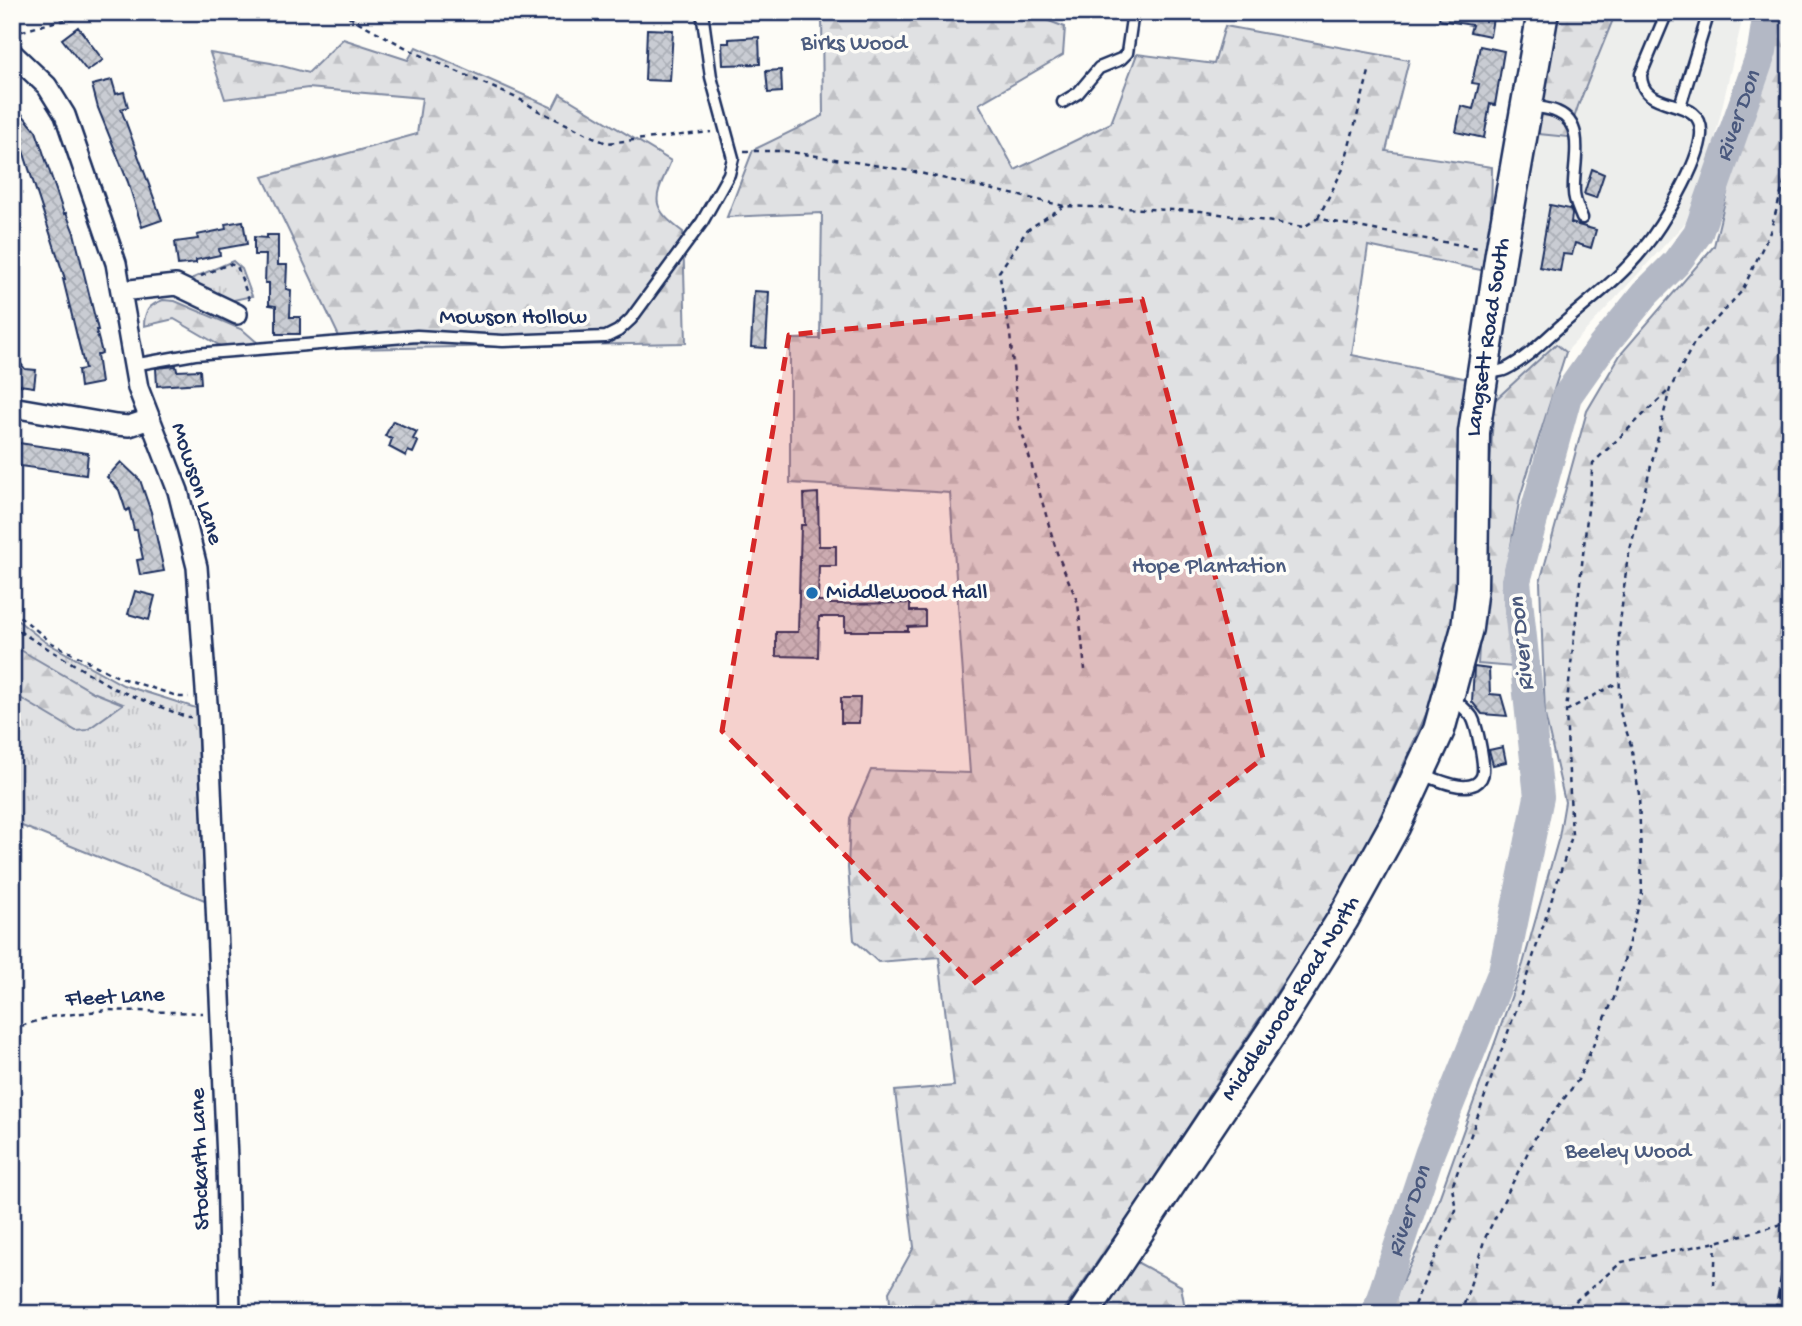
<svg xmlns="http://www.w3.org/2000/svg" width="1802" height="1326" viewBox="0 0 1802 1326" font-family="'Gochi Hand',sans-serif">
	<style>
		.built { fill: #edeeec }
		.grass { fill: url(#grass-tufts); stroke: #7e88a0; stroke-width: 2 }
		.forest { fill: url(#forest-firs); stroke: #7e88a0; stroke-width: 2 }
		.lines { fill: none; stroke-linecap: round; stroke-linejoin: round }
		.river { stroke: #b3b8c5; stroke-width: 30 }
		.building { fill: url(#building-cross-hatch); stroke: #1b2f5e; stroke-width: 2 }
		.service-casing { stroke: #1b2f5e; stroke-width: 15 }
		.minor-casing { stroke: #1b2f5e; stroke-width: 24 }
		.primary-casing { stroke: #1b2f5e; stroke-width: 35 }
		.path { stroke: #1b2f5e; stroke-width: 2.5; stroke-dasharray: 5 5; stroke-linecap: butt }
		.service { stroke: #fdfcf7; stroke-width: 10 }
		.minor { stroke: #fdfcf7; stroke-width: 19 }
		.primary { stroke: #fdfcf7; stroke-width: 30 }
		.rail { stroke: #1b2f5e; stroke-width: 5; stroke-dasharray: 10 5; stroke-linecap: butt }
		.marked { fill: #d62828; fill-opacity: 0.2; stroke: #d62828; stroke-width: 5; stroke-dasharray: 14 9; stroke-linejoin: round }
		.poi-dot { fill: #1f6fb2; stroke: #fdfcf7; stroke-width: 2.5 }
		.labels { text-anchor: middle; dominant-baseline: central; stroke-width: 7; stroke-linejoin: round; paint-order: stroke }
		.park-label { font-size: 23px; fill: #4c5c7f; stroke: #fdfcf7 }
		.street-label { font-size: 23px; fill: #1b2f5e; stroke: #fdfcf7 }
		.poi-label { font-size: 23px; fill: #1b2f5e; stroke: #fdfcf7; text-anchor: start }
		.water-label { font-size: 24px; font-style: italic; fill: #49587d; stroke: #fdfcf7 }
	</style>
	<defs>
		<pattern id="grass-tufts" width="24" height="20" patternUnits="userSpaceOnUse" patternTransform="scale(1.75)"><rect width="24" height="20" fill="#e0e1e3"/><path d="M3 7l-1-3M5 7V3M7 7l1-3M15 17l-1-3M17 17v-4M19 17l1-3" fill="none" stroke="#c0c1c5"/></pattern>
		<pattern id="forest-firs" width="22" height="20" patternUnits="userSpaceOnUse" patternTransform="scale(1.75)"><rect width="22" height="20" fill="#e0e1e3"/><path d="M5 1l3.5 6h-7zM16 11l3.5 6h-7z" fill="#c0c1c5"/></pattern>
		<pattern id="building-cross-hatch" width="8" height="8" patternUnits="userSpaceOnUse" patternTransform="scale(1.75)"><rect width="8" height="8" fill="#c9ccd3"/><path d="M0 0l8 8M0 8l8-8" fill="none" stroke="#acb0b8"/></pattern>
	</defs>
	<rect width="100%" height="100%" fill="#fdfcf7"/>
	<filter id="ink" filterUnits="userSpaceOnUse"><feTurbulence type="fractalNoise" baseFrequency=".0143" numOctaves="2"/><feDisplacementMap in="SourceGraphic" scale="14" xChannelSelector="R" yChannelSelector="G"/><feConvolveMatrix kernelMatrix="1 2 1 2 8 2 1 2 1" color-interpolation-filters="sRGB"/></filter>
	<g filter="url(#ink)">
		<path class="built" d="M1616,12H1744L1709,164L1685,223L1566,352L1555,344L1494,401L1539,134L1568,136L1578,106Z"/>
		<path class="grass" d="M233,261L242,269L252,296L229,301L192,281L193,278Z
			M12,616L44,641L123,685L196,708L207,901L12,822Z"/>
		<path class="forest" d="M822,12H1025L1065,27L1063,55L979,104L1015,170L1111,123L1137,54L1214,64L1225,26L1409,60L1386,151L1492,167L1490,272L1368,246L1352,355L1473,380L1463,611L1432,701L1355,873L1140,1200L1061,1314H891L889,1292L914,1247L895,1091L954,1086L939,957L878,962L854,940L848,868L850,818L871,770L970,773L950,493L790,483V339H820L822,213L727,217L753,150L823,116Z
			M1545,12H1616L1578,106L1568,137L1539,134L1528,117Z
			M1771,12H1790V1314H1387L1431,1221L1523,964L1559,837L1565,802L1545,715L1540,582L1587,411L1620,355L1714,246Z
			M343,39L408,60L416,47L553,108L560,94L671,161C655,198 647,205 683,232L686,343L345,349L263,177L417,134L422,98L308,88L225,99L210,53L271,63L308,73Z
			M163,300L175,301L243,330L259,344L224,348L174,319L144,326C144,311 149,305 163,300Z
			M1556,344L1566,352L1520,497L1505,578L1513,667L1478,664L1494,401Z
			M12,645L93,692L123,704L87,730L76,731L12,693Z
			M1133,1260L1181,1286L1186,1314H1094Z"/>
		<g class="lines">
			<path class="river" id="s1" d="M1376,1314L1430,1152L1503,971L1539,797L1516,581L1567,396L1600,349L1646,293L1676,263L1698,233L1762,51L1768,12"/>
		</g>
		<path class="building" d="M1440,12H1494L1490,36L1470,32L1472,25L1439,20Z
			M78,27L103,60L87,71L62,39Z
			M647,29L673,30L670,81L645,80Z
			M759,37L760,64L723,65L722,43H729V39Z
			M1480,46L1504,51L1495,105L1490,104L1484,138L1456,132L1461,106L1473,109L1479,84L1472,83Z
			M781,70L782,92L768,93L766,71Z
			M112,80L116,94L124,92L128,107L121,109L162,220L142,227L128,182L98,108L92,85Z
			M12,102L36,131L64,214L66,213L74,233L98,330H96L102,353L97,355L101,383L80,387L78,370L85,369L63,279H65L12,117Z
			M1592,169L1604,174L1596,198L1584,194Z
			M1550,205L1570,209L1572,214L1571,223L1596,230L1591,248L1575,243L1572,255L1563,254L1560,271L1539,267Z
			M243,221L247,244L219,249L220,255L196,260V263L178,265L175,242L198,239L197,235L226,229L225,224Z
			M267,235H278V265H287L286,289L291,290L290,317H300V334H276V306L269,305V283H265L266,255H254V237L267,238Z
			M754,291L769,292L766,348L751,347Z
			M12,353L25,369L36,370L34,387L12,384Z
			M176,366L177,371L200,370L201,383L157,386L156,368Z
			M393,421L417,432L413,439L418,442L413,453L408,451L406,456L389,447L392,439L385,436Z
			M12,442L88,453L86,475L12,465Z
			M121,462L140,480L151,512L164,571L140,575L137,560L143,559L137,530H134L129,509L126,511L119,490L107,477Z
			M818,493L819,546H836V566H819L818,601H830V604L910,603V611H925V626L908,627V631H845V617H819L818,657L776,656V632H798L801,525H805L804,494Z
			M135,591L155,596L149,620L128,614Z
			M1474,667L1489,669L1490,694L1501,695L1507,716L1482,714L1472,702Z
			M841,698H860L859,723H841Z
			M1503,747L1506,762L1493,765L1489,750Z"/>
		<g class="lines">
			<g class="service-casing">
				<path id="service" d="M1063,102L1078,93L1099,68L1121,59L1127,53L1133,12
					M1530,106C1539,108 1549,108 1557,112C1588,125 1572,167 1574,192C1574,201 1579,210 1582,218
					M1680,106L1709,12
					M133,365L195,354L417,336L503,341L606,337L618,331L631,319L702,222L729,174L733,158L711,77L702,12
					M1485,371C1492,372 1500,372 1506,369C1528,358 1546,338 1565,322C1591,299 1621,277 1643,249C1662,226 1699,164 1701,135C1704,92 1640,116 1641,74L1667,12
					M1422,774C1436,779 1460,791 1475,784C1480,781 1483,776 1483,771C1484,760 1477,726 1472,717C1467,710 1459,704 1453,698"/>
			</g>
			<g class="minor-casing">
				<path id="minor" d="M12,53L47,86L65,115L116,263L138,388L178,491L197,567L208,717L227,1160L230,1314
					M121,291L176,285L237,314
					M12,407L116,425L129,426L150,419"/>
			</g>
			<g class="primary-casing">
				<g id="primary">
					<path id="s2" d="M1083,1314L1279,1021L1343,919L1395,825L1439,730L1467,628L1472,587L1474,432L1501,253L1543,12"/>
				</g>
			</g>
			<path class="path" d="M340,12L414,52L523,101L537,110L606,143L711,132
				M12,34L54,22L121,12
				M744,151H785L911,171L1064,206L1201,211L1304,227L1318,218C1370,231 1424,238 1478,248
				M1064,206L1027,230L999,272L1010,334L1018,418L1057,553L1078,603L1085,670
				M1318,218L1343,169L1370,68
				M201,276L229,264L237,266L250,302
				M12,610L52,643L118,677L180,697H189
				M12,624L22,633L115,689L186,717H191
				M1566,711L1619,682
				M12,1029L49,1017L107,1010L203,1013
				M1714,1285L1716,1242
				M1410,1314L1456,1210L1452,1187L1516,1010L1572,836L1566,711L1593,463L1670,389
				M1461,1314L1485,1238L1536,1136L1578,1080L1614,998L1642,893L1639,794L1631,745L1620,712L1619,632L1627,562L1670,389L1694,343L1742,291L1770,232L1790,163
				M1560,1314L1622,1262L1716,1242L1790,1222"/>
			<use href="#service" class="service"/>
			<use href="#minor" class="minor"/>
			<use href="#primary" class="primary"/>
			<path class="rail" d="M1776,1314L1790,1234"/>
		</g>
	</g>
	<path class="marked" d="M1142,299L1263,758L973,984L722,731L789,335Z"/>
	<circle class="poi-dot" cx="812" cy="593" r="7"/>
	<g class="labels">
		<g class="park-label">
			<text x="854" y="44">Birks Wood</text>
			<text x="1209" y="567">Hope Plantation</text>
			<text x="1628" y="1152">Beeley Wood</text>
		</g>
		<g class="street-label">
			<text x="513" y="318">Mowson Hollow</text>
			<text stroke="none"><textPath href="#s2" startOffset="1083">Langsett Road South</textPath></text>
			<text transform="translate(196 484) rotate(72)">Mowson Lane</text>
			<text transform="translate(115 998) rotate(-3)">Fleet Lane</text>
			<text stroke="none"><textPath href="#s2" startOffset="378">Middlewood Road North</textPath></text>
			<text transform="translate(201 1159) rotate(-92)">Stockarth Lane</text>
		</g>
		<g class="poi-label">
			<text x="826" y="593">Middlewood Hall</text>
		</g>
		<g class="water-label">
			<text stroke="none"><textPath href="#s1" startOffset="1286">River Don</textPath></text>
			<text transform="translate(1523 644) rotate(-96)">River Don</text>
			<text stroke="none"><textPath href="#s1" startOffset="108">River Don</textPath></text>
		</g>
	</g>
	<rect width="1802" height="1326" fill="none" stroke="#fdfcf7" stroke-width="42"/>
	<rect x="21" y="21" width="1760" height="1284" fill="none" stroke="#1b2f5e" stroke-width="2.5" filter="url(#ink)"/>
</svg>
